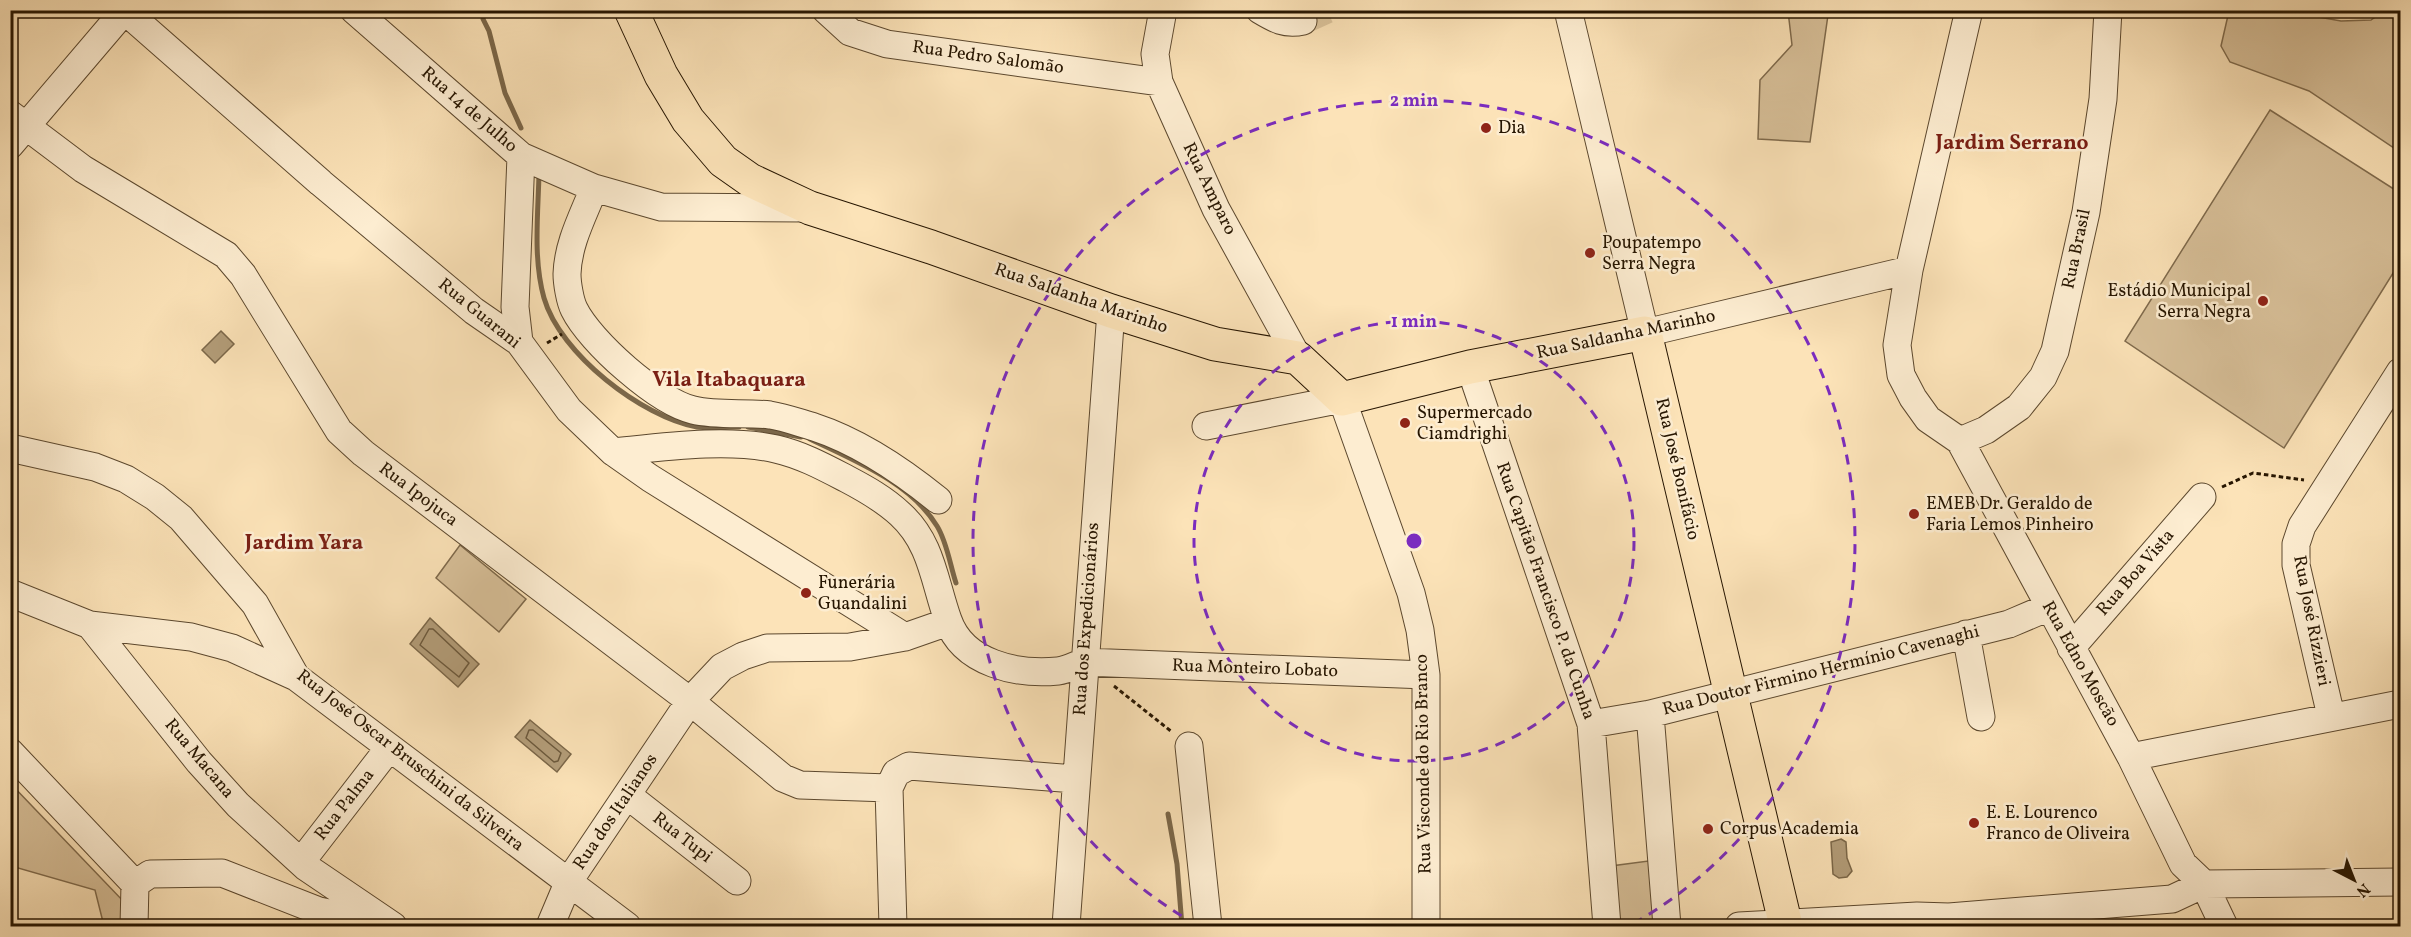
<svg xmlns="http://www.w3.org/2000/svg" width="2411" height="937" viewBox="0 0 2411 937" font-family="Vollkorn,serif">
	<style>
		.green { fill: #d8c099; stroke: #7f6a4c; stroke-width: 1.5 }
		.water { fill: #b39d79; stroke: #7b6749; stroke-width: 1.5 }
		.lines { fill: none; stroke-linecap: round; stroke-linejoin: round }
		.shore { stroke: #6c593c; stroke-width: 1.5 }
		.stream { stroke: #7b6749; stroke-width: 5 }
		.minor-tunnel { stroke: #dcc49c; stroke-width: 27; stroke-dasharray: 27 14; stroke-linecap: butt }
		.minor-casing { stroke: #5c482e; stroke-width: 29 }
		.major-casing { stroke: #261500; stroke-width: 35 }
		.path { stroke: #261500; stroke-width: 3; stroke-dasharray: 4.5 3; stroke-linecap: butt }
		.minor { stroke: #fdedd1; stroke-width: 27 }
		.major { stroke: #fce3b8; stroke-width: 33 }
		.ring { fill: none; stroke: #7b2cbf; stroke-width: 3; stroke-dasharray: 10 8 }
		.poi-dot { fill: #8f2418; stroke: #fdedd1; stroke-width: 2 }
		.labels { text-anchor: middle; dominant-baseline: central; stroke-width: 5; stroke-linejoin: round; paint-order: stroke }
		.street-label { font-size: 18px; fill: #261500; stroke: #fdedd1 }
		.poi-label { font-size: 18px; fill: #261500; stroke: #fdedd1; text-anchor: start }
		.quarter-label { font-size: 21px; font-weight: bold; fill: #7a1f14; stroke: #fdedd1 }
		.centre { fill: #7b2cbf; stroke: #fdedd1; stroke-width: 3 }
		.ring-label { font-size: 18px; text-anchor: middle; font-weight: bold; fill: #7b2cbf; stroke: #fdedd1; stroke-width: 5; stroke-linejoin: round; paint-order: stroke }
	</style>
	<rect width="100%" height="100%" fill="#fce3b8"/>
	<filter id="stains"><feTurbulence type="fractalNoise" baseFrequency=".00333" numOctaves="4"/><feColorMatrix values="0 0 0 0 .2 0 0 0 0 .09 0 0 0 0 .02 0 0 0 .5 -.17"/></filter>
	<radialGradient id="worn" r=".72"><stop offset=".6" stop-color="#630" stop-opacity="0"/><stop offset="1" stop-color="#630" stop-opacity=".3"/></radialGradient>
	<path class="green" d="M1788,11H1886L1828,15L1810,142L1758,139L1760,80L1792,45Z
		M2229,11H2284L2341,21L2371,20L2384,11H2400V152L2309,91L2230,62L2221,46Z
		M2270,110L2400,193V262L2284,448L2125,341Z
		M460,545L526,599L499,632L436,578Z
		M10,783L126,904L129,926H104L95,890L11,866Z
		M1656,860V926H1617L1611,866Z"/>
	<path class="water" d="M221,331L234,344L215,363L202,350Z
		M430,618L479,664L458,687L410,644Z
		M530,720L571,754L557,772L515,737Z
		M1841,839L1846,842L1847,858L1852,871L1847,877L1839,878L1833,874L1831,842Z"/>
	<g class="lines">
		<path class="shore" d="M429,629H433L469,663L459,677L420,645Z
			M529,730H533L561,753L558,761L554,762L526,738Z"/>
		<path class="stream" d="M484,10L483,19L489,31L505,93L521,128
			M539,174C538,215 533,259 544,298C560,354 642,417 697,427C710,429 725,427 739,427
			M748,427L801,437
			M810,439C855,461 910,482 937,526C947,542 950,565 956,583
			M1168,814L1177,864L1182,926"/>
		<path class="minor-tunnel" d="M1303,21L1327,10"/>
		<g class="minor-casing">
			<path id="minor" d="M124,10L321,183L474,311L519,342L569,410L613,452L650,478L905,637
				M354,10L521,156L594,188L661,207L806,208
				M826,10L850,32L887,44L1159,82
				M1163,10L1155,54L1159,82L1216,209L1298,358
				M1260,10C1275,19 1285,25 1303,21
				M1568,10L1645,333L1909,270
				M1969,10L1909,270L1897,345L1901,375L1913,398L1928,419L1960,441L2131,757L2183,864L2204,884L2224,926
				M10,114L83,169L226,255L243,275L339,431L363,453L690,701L783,778L800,785L889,788
				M10,145L125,10
				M594,188C583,216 568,243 567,274C567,283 570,301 574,309C590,342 658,402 693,410C718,416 745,412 770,415C784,417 800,423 814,427C860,442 901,470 938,500
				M519,342L515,307L521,156
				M1470,367L1591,724L1607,926
				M1206,426L1342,399L1411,593L1420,630L1426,675V926
				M1960,441L1986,430L2019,407L2043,377L2055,351L2086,212L2103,99L2108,10
				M10,448L95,467L126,479L155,497L181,518L255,604L296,677L627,926
				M613,452C663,447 728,438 776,449C802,455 824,467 847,479C866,489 884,499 900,514C932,543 934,581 948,620C963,664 1018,675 1058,671C1067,670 1076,665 1084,662L1426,675
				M10,593L90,625L199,762L238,805L306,867L393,926
				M90,625L191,637L232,648L296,677
				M1966,634L1981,717
				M2071,648L2202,497
				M1650,714L1667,926
				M2331,716L2296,565V544L2302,526L2400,372
				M1591,724L1650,714L2009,624L2049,607
				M1189,746L1208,926
				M10,752L135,884L134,926
				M2131,757L2400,704
				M627,795L737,881
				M301,862L389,748
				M135,884L150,874L222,873L319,911L381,924
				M550,926L569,881L690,701L722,667L743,656L767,648L850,647L905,637L948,622
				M893,926L889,788L896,773L909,766L1075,779
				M1066,926L1111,311
				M1739,926L1917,916L1949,917L2172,899L2204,884L2400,882"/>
		</g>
		<g class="major-casing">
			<path id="major" d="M631,10L661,75L688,120L723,161L750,180L810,208L931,247L1111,311L1215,344L1298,358L1342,399L1470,367L1645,333L1786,926"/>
		</g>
		<path class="path" d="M547,343L562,334
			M2222,487L2253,473L2304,480
			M1114,686L1172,732"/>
		<use href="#minor" class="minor"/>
		<use href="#major" class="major"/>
	</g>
	<g class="ring">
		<circle cx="1414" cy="541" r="220"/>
		<path d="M1197 925A441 441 0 1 1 1631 925"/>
	</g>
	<g class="poi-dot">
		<circle cx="1486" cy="128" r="6"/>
		<circle cx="1590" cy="253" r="6"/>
		<circle cx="2263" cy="301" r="6"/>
		<circle cx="1405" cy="423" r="6"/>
		<circle cx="1914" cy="514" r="6"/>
		<circle cx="806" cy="593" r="6"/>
		<circle cx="1974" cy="823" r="6"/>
		<circle cx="1708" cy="829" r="6"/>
	</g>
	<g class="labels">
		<g class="street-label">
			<text transform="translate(988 58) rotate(8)">Rua Pedro Salomão</text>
			<text transform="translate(469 110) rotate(41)">Rua 14 de Julho</text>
			<text transform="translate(1209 189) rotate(64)">Rua Amparo</text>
			<text transform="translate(2077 249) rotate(-78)">Rua Brasil</text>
			<text transform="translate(1081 299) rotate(19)">Rua Saldanha Marinho</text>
			<text transform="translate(479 314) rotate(39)">Rua Guarani</text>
			<text transform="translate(1626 335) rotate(-12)">Rua Saldanha Marinho</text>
			<text transform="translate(1677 469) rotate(77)">Rua José Bonifácio</text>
			<text transform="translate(418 495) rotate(37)">Rua Ipojuca</text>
			<text transform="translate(2136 573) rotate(-49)">Rua Boa Vista</text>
			<text transform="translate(1545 591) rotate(71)">Rua Capitão Francisco P. da Cunha</text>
			<text transform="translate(1087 619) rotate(-86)">Rua dos Expedicionários</text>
			<text transform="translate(2311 621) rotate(79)">Rua José Rizzieri</text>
			<text transform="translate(2080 664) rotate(61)">Rua Edno Moscão</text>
			<text transform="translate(1255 669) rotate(2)">Rua Monteiro Lobato</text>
			<text transform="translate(1821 671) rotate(-14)">Rua Doutor Firmino Hermínio Cavenaghi</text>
			<text transform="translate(199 759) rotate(50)">Rua Macana</text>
			<text transform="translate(410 761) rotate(38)">Rua José Oscar Bruschini da Silveira</text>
			<text transform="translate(1424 764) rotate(-91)">Rua Visconde do Rio Branco</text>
			<text transform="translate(345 805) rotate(-52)">Rua Palma</text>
			<text transform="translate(616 812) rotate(-56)">Rua dos Italianos</text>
			<text transform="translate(682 838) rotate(38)">Rua Tupi</text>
		</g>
		<g class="poi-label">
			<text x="1498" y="128">Dia</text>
			<text x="1602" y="243">Poupatempo<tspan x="1602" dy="21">Serra Negra</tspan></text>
			<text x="2251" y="291" text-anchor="end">Estádio Municipal<tspan x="2251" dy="21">Serra Negra</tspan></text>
			<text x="1417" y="413">Supermercado<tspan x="1417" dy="21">Ciamdrighi</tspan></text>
			<text x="1926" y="504">EMEB Dr. Geraldo de<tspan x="1926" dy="21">Faria Lemos Pinheiro</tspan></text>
			<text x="818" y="583">Funerária<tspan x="818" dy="21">Guandalini</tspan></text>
			<text x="1986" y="813">E. E. Lourenco<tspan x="1986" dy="21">Franco de Oliveira</tspan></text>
			<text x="1720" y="829">Corpus Academia</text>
		</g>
		<g class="quarter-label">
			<text x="2012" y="143">Jardim Serrano</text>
			<text x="729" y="380">Vila Itabaquara</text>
			<text x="304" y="543">Jardim Yara</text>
		</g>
	</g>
	<circle cx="1414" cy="541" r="9" class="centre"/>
	<g class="ring-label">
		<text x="1414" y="106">2 min</text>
		<text x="1414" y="327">1 min</text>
	</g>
	<rect width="2411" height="937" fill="none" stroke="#fce3b8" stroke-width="36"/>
	<rect x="12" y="12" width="2387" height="913" fill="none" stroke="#261500" stroke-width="3"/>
	<rect x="18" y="18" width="2375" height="901" fill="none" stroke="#261500" stroke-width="1.5"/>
	<g transform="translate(2354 880) rotate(138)" stroke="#fdedd1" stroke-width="4.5" paint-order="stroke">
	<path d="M0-4.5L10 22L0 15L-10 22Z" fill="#261500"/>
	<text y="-9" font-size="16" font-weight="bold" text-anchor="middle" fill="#261500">N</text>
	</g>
	<rect width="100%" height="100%" filter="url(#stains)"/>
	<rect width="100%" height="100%" fill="url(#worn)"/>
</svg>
